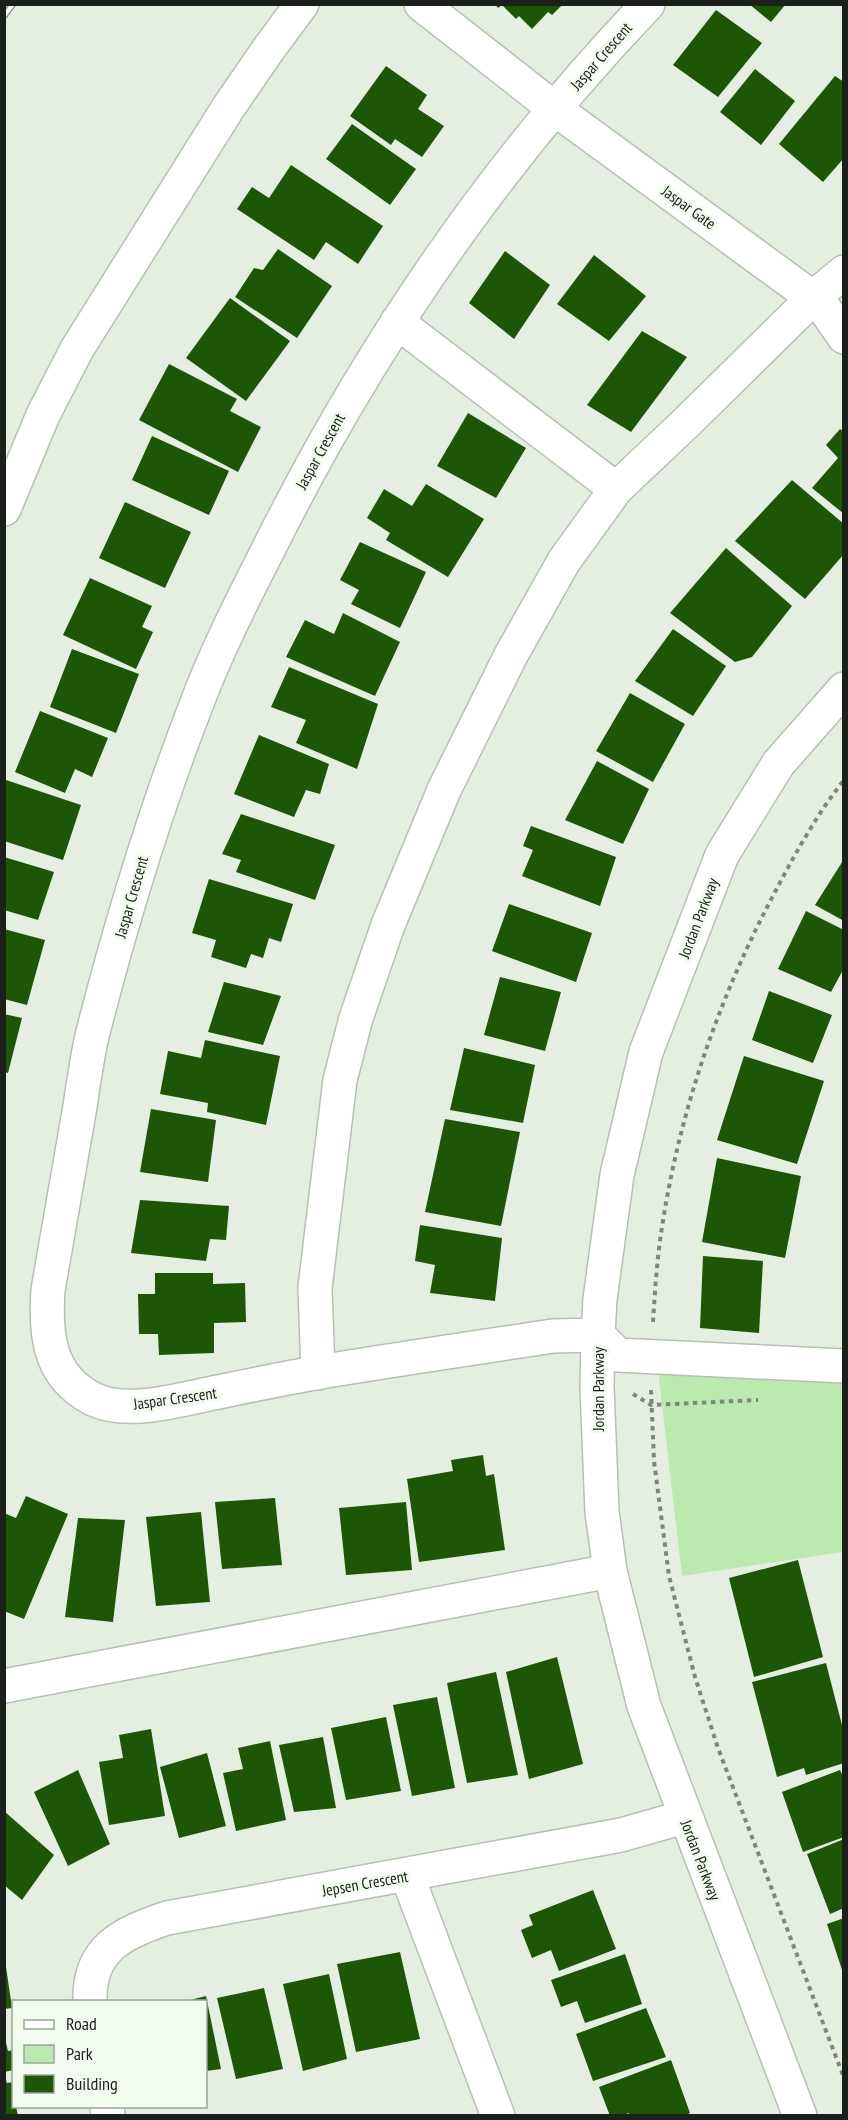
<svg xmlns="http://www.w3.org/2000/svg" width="848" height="2120" viewBox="0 0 848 2120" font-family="'PT Sans Narrow',sans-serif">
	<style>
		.green { fill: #bbe9af }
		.building { fill: #1e5607 }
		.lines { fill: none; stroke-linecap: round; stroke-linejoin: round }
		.minor-casing { stroke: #b6c1b4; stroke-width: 36 }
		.path { stroke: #7f867d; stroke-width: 4; stroke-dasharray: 4.5 4.5; stroke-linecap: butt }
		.minor { stroke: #fff; stroke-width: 33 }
		.rail-casing { stroke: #828a80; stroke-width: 7 }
		.rail { stroke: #f1fcee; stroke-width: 4.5; stroke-dasharray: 14; stroke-linecap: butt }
		.labels { text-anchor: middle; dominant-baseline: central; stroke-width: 6; stroke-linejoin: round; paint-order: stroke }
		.street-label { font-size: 16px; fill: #1c201b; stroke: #f1fcee }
	</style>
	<rect width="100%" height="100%" fill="#e4efe1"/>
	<path class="green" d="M658,1370L843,1383V1552L682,1576Z"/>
	<path class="building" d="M495,4H563L552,15L548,12L532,29L519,16L516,19L502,5L498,8Z
		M749,4H786L771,22Z
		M716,10L762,43L718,97L673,65Z
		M386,66L427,95L418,109L444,126L422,157L395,139L391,145L350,116Z
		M755,69L795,101L761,145L720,112Z
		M835,76L844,82V158L823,182L779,144Z
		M352,124L416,169L390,205L326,159Z
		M291,165L383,226L358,264L326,242L314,260L237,209L252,187L269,198Z
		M278,249L332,286L297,338L235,297L254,268L263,270Z
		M505,251L550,285L514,339L469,303Z
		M594,255L646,296L609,341L557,304Z
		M230,298L290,341L246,401L186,358Z
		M642,331L687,357L631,432L587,405Z
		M169,364L237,399L230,411L261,427L238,472L139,420Z
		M468,413L526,448L496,498L437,466Z
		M840,429L844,432V514L812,488L838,458L826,445Z
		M152,436L229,471L209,515L132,480Z
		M792,480L844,524V554L805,599L735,541Z
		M426,484L484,519L448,577L386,540L390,533L367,518L384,489L412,506Z
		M125,502L191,532L165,588L99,558Z
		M360,542L426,572L400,628L351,604L359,590L340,580Z
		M726,548L792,606L752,657L735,662L670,613Z
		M90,578L152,606L142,627L153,632L136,669L63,635Z
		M343,613L400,642L375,696L286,657L305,620L334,634Z
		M673,629L726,666L693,716L635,681Z
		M72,649L139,674L116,733L50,707Z
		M289,667L378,704L357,769L296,743L306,720L271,707Z
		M630,693L685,724L653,782L596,751Z
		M40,711L108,738L92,777L75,769L65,793L15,772Z
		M259,735L329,764L320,794L306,790L294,817L234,794Z
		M597,761L649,789L623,844L565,820Z
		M6,780L81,805L63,860L4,841Z
		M241,814L335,845L315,900L236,872L241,860L222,854Z
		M531,826L616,857L600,906L522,876L533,850L523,846Z
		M4,857L54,872L38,920L4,910Z
		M844,859V921L815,905Z
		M209,879L293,904L281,942L269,938L263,958L251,954L246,968L211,957L216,940L192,933Z
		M509,904L592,933L576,982L492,951Z
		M806,911L844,930V968L831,992L778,969Z
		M4,929L45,940L27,1005L4,999Z
		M500,977L561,992L545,1051L484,1035Z
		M224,982L281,996L263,1045L208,1032Z
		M769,991L832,1015L813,1063L752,1040Z
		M4,1014L22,1018L8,1073L4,1072Z
		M205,1040L280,1056L266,1125L207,1112L208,1103L160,1094L168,1051L201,1058Z
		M464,1048L535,1065L523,1123L450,1110Z
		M744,1056L824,1081L797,1164L717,1140Z
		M151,1109L216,1120L208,1182L140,1172Z
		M445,1119L520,1132L501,1226L425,1212Z
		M717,1158L801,1176L785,1258L702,1242Z
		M140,1200L229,1206L226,1240L210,1239L206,1261L131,1253Z
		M420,1225L502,1238L495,1301L430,1293L435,1265L415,1261Z
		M703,1256L763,1261L759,1333L700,1328Z
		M155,1273H213V1284L245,1283L246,1322L214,1323V1353L159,1355L158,1334H139L138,1294H155Z
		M483,1455L486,1476L494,1474L505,1550L419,1562L407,1479L453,1471L451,1460Z
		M26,1496L68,1514L24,1619L4,1611V1513L16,1518Z
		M275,1498L282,1565L222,1569L215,1502Z
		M406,1502L412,1570L346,1575L339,1508Z
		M201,1512L210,1602L156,1606L146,1517Z
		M78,1518L125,1520L113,1622L65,1617Z
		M798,1560L823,1657L754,1677L729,1578Z
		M557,1657L583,1764L529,1779L506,1672Z
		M826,1663L844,1733V1763L806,1775L804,1768L777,1777L752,1682Z
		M496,1672L518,1775L467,1783L447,1683Z
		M437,1697L455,1788L412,1796L393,1705Z
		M386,1717L401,1791L346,1800L331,1728Z
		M151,1729L165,1816L109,1825L99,1762L123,1758L119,1735Z
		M323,1737L336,1808L294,1812L279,1745Z
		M270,1741L286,1820L236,1831L223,1773L243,1769L238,1748Z
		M207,1753L226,1826L179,1838L160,1767Z
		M78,1770L110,1844L68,1866L34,1792Z
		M840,1770L844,1779V1837L803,1852L782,1792Z
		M4,1811L54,1855L22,1900L4,1885Z
		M844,1839V1908L830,1914L807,1854Z
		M593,1890L616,1949L559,1971L551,1950L532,1958L521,1930L533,1925L529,1915Z
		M844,1918V1973H843L827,1924Z
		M400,1952L420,2039L356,2052L337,1964Z
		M625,1954L642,2004L585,2023L577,2001L561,2007L551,1980Z
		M6,1967L12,2008L4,2009V1968Z
		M329,1974L347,2059L303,2071L283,1984Z
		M264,1988L283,2069L236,2079L217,1998Z
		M206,1996L221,2069L206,2071V2002L190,2000Z
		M646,2008L666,2057L593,2081L576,2034Z
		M4,2035L8,2051L14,2050V2070L4,2072Z
		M671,2060L690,2113L684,2116H629V2113L622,2116H610L599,2087Z
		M4,2075L7,2083L14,2082V2106H16L18,2116H4Z"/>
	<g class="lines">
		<g class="minor-casing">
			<path id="minor" d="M421,4L555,109L813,298L822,305L844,337
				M648,4C494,165 367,351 268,550C242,601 215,654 195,708C154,814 121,923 93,1032C86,1060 83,1090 78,1118C68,1175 58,1232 48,1290C45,1334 48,1376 93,1399C127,1416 182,1399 218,1392C252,1385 286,1378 320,1372C398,1359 475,1348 553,1336L598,1335L618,1355L844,1366
				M397,322L616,489
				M4,509L43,415L77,349L228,108L270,47L302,4
				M318,1373L315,1288L340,1080L356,1018L388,925L444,790L511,655L564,561L616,489L687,422L813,298L844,272
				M4,1686L610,1571
				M407,1875L498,2116
				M90,2002C88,1948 123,1933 167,1918L621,1835L684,1817
				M107,2106L108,2116
				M800,2116L644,1706L610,1571L602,1512L597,1386L598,1335L600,1299L617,1175L646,1052L722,855L778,764L844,689"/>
		</g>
		<path class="path" d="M653,1322C655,1291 657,1258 662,1227C680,1110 719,997 775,892C795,854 817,814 844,780
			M651,1390L654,1461L669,1576L695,1677L718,1748L844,2078
			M633,1394L651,1405L758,1400"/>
		<use href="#minor" class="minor"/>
		<g class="rail-casing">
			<path id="rail" d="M4,16L13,4"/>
		</g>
		<use href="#rail" class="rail"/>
	</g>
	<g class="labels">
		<g class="street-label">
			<text transform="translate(601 56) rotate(-49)">Jaspar Crescent</text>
			<text transform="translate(689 207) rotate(36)">Jaspar Gate</text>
			<text transform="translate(320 451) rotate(-61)">Jaspar Crescent</text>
			<text transform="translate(131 897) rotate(-74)">Jaspar Crescent</text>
			<text transform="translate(698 918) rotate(-69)">Jordan Parkway</text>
			<text transform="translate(598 1389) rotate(-90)">Jordan Parkway</text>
			<text transform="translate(175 1398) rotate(-8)">Jaspar Crescent</text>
			<text transform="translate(701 1860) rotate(69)">Jordan Parkway</text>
			<text transform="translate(365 1883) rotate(-10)">Jepsen Crescent</text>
		</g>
	</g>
	<rect width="848" height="2120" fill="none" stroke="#1c201b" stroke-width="12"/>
	<rect x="12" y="2000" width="195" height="108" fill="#f1fcee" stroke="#9ca49a" stroke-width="1.5"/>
	<rect x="24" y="2020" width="30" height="9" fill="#ffffff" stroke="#9ca49a" stroke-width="1.5"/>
	<text x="66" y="2030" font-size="18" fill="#1c201b">Road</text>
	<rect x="24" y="2045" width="30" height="18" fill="#bbe9af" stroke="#9ca49a" stroke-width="1.5"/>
	<text x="66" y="2060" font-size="18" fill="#1c201b">Park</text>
	<rect x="24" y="2075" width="30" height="18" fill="#1e5607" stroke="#9ca49a" stroke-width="1.5"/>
	<text x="66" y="2090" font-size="18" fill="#1c201b">Building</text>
</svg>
